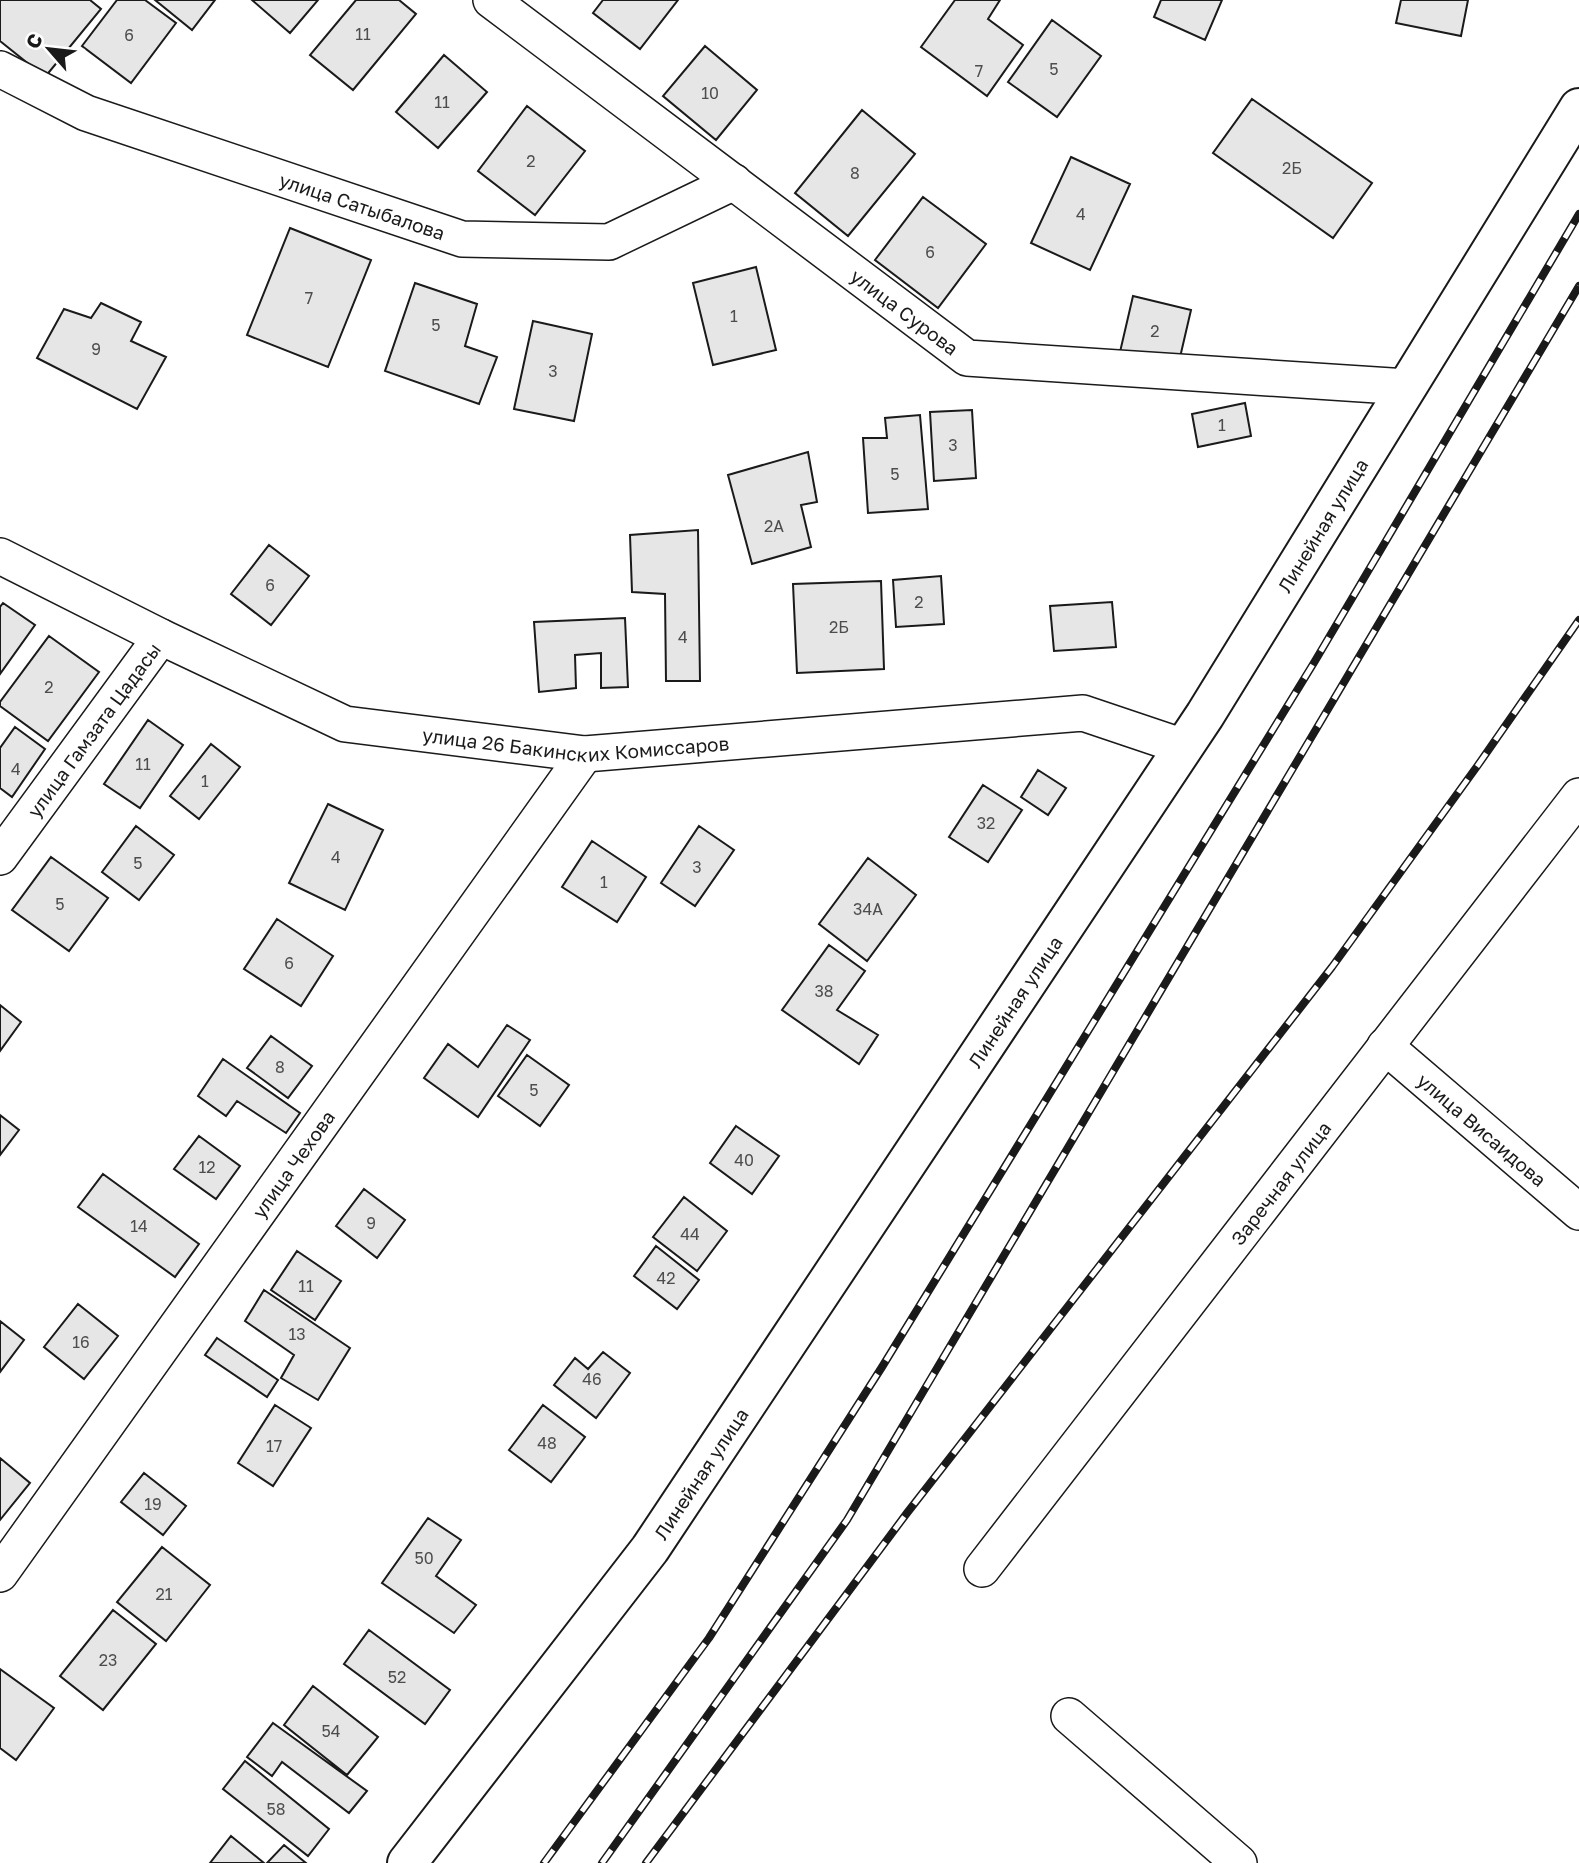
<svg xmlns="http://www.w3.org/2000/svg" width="1579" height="1863" viewBox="0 0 1579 1863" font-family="'Golos Text',sans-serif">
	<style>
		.building { fill: #e6e6e6; stroke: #1a1a1a; stroke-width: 2 }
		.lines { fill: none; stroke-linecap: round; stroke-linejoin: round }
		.minor-casing { stroke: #1a1a1a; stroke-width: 38 }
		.primary-casing { stroke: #1a1a1a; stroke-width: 42 }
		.minor { stroke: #fff; stroke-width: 35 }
		.primary { stroke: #fff; stroke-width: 38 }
		.rail-casing { stroke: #1a1a1a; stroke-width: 8 }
		.rail { stroke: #fff; stroke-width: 5; stroke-dasharray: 16; stroke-linecap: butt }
		.labels { text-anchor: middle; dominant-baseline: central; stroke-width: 5; stroke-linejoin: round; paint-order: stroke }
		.number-label { font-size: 16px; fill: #4d4d4d }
		.street-label { font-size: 19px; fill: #1a1a1a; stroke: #fff }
	</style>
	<rect width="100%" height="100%" fill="#fff"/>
	<path class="building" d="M0,0H90L101,9L45,77L0,41Z
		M117,0H145L176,23L131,83L82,46Z
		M155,0H215L192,30Z
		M252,0H318L290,33Z
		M356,0H399L416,14L353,90L310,55Z
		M603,0H678L640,49L593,13Z
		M955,0H1000L988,19L1023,45L987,96L921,47Z
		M1161,0H1222L1205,40L1154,17Z
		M1401,0H1468L1461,36L1396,23Z
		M1052,20L1101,56L1057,117L1008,82Z
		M705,46L757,90L716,140L663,96Z
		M444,55L487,92L438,148L396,112Z
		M1252,99L1372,183L1333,238L1213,153Z
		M527,106L585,151L535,215L478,171Z
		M862,110L915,154L848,236L795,193Z
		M1071,157L1130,184L1090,270L1031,243Z
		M923,197L986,244L938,308L875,260Z
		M290,228L371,260L328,367L247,335Z
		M756,267L776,350L713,365L693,283Z
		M415,283L477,304L465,346L497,357L479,404L385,371Z
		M1133,296L1191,310L1178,366L1120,352Z
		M101,303L141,322L131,341L166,357L137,409L37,358L64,309L91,318Z
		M533,321L592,334L574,421L514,409Z
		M1245,403L1251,436L1198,447L1192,414Z
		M972,410L976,478L934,481L930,412Z
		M920,415L928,509L868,513L863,438H887L885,418Z
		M808,452L817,502L801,505L811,547L752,564L728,475Z
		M698,530L700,681H666L665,594L632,592L630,535Z
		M269,545L309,576L271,625L231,594Z
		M941,576L944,624L896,627L893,580Z
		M881,581L884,669L797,673L793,584Z
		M1112,602L1116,647L1054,651L1050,606Z
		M3,603L35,625L0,674V607Z
		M625,618L628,687L601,688V653L575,655L576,688L539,692L534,622Z
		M49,636L99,672L48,741L0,706V702Z
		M148,720L183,745L140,808L104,784Z
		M15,727L45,749L12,797L0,788V748Z
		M211,744L240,767L199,819L170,796Z
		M1038,770L1066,788L1048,815L1021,797Z
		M983,785L1022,810L988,862L949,837Z
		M328,804L383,830L345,910L289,883Z
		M136,826L174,855L139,900L102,872Z
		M699,826L734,850L695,906L661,883Z
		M592,841L646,877L617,922L562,887Z
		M51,857L108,898L69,951L12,910Z
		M868,858L916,895L867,961L819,924Z
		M277,919L333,956L301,1006L244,969Z
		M829,945L865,971L837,1010L878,1035L859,1064L782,1010Z
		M0,1005L21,1022L0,1051Z
		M507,1025L530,1040L478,1117L424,1078L448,1044L478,1067Z
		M271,1036L312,1066L288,1098L247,1068Z
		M527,1055L569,1085L540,1126L498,1096Z
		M223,1059L300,1113L286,1133L237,1101L226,1116L198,1096Z
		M0,1115L19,1130L0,1155Z
		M736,1126L779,1156L752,1194L710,1163Z
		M199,1136L240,1166L216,1199L174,1169Z
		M103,1174L199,1244L175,1277L78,1207Z
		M364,1189L405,1220L377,1258L336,1226Z
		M684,1197L727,1231L697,1271L653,1237Z
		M656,1246L699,1280L677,1309L634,1276Z
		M297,1251L341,1281L315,1320L271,1290Z
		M264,1290L350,1348L318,1400L281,1378L294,1355L245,1321Z
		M78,1304L118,1336L84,1379L44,1347Z
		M0,1321L24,1340L0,1372Z
		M217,1338L278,1380L267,1397L205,1355Z
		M603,1352L630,1373L596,1418L554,1385L575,1358L588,1369Z
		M275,1405L311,1428L273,1486L238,1463Z
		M543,1405L585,1437L551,1482L509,1450Z
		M0,1458L30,1483L0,1520Z
		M144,1473L186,1506L163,1535L121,1502Z
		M428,1518L461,1540L436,1576L476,1605L454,1633L382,1583Z
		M162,1547L210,1585L166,1641L117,1602Z
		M113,1610L156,1644L103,1710L60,1676Z
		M369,1630L450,1690L425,1724L344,1664Z
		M0,1669L54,1708L16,1760L0,1748Z
		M313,1686L378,1737L347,1775L284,1725Z
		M273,1723L367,1791L349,1813L282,1762L272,1776L247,1757Z
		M245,1761L329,1829L308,1856L223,1789Z
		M231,1836L264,1863H210Z
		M284,1845L306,1863H267Z"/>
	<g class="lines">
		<g class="minor-casing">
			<g id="minor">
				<path id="s1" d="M491,0L967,358L1407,387"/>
				<path id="s2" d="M0,69L86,113L462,239L609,242L734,182"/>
				<path id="s3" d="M0,556L161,637L345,724L585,754L1083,713L1184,747"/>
				<path id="s4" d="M0,857L161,637"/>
				<path id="s5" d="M1385,1046L1579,1212"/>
				<path id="s6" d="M982,1569L1579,796"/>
				<path id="s7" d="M0,1574L585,754"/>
				<path d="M1069,1716L1239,1863"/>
			</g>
		</g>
		<g class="primary-casing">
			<g id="primary">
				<path id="s8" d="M407,1863L650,1549L1205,715L1579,108"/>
			</g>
		</g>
		<use href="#minor" class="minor"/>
		<use href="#primary" class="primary"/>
		<g class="rail-casing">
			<path id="rail" d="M544,1863L709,1638L882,1367L1315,661L1579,214
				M602,1863L847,1520L1579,286
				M646,1863L907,1513L1332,967L1478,765L1579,620"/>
		</g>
		<use href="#rail" class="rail"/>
	</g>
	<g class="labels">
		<g class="number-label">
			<text x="363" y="34">11</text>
			<text x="129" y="35">6</text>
			<text x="1054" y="69">5</text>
			<text x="979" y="71">7</text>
			<text x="710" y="93">10</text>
			<text x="442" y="102">11</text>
			<text x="531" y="161">2</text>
			<text x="1292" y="168">2Б</text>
			<text x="855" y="173">8</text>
			<text x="1081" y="214">4</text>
			<text x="930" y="252">6</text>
			<text x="309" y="298">7</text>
			<text x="734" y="316">1</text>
			<text x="436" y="325">5</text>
			<text x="1155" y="331">2</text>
			<text x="96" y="349">9</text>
			<text x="553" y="371">3</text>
			<text x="1222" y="425">1</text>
			<text x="953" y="445">3</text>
			<text x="895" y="474">5</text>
			<text x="774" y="526">2А</text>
			<text x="270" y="585">6</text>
			<text x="919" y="602">2</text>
			<text x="839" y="627">2Б</text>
			<text x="683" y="637">4</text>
			<text x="49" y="687">2</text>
			<text x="143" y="764">11</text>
			<text x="16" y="769">4</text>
			<text x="205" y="781">1</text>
			<text x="986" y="823">32</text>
			<text x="336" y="857">4</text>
			<text x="138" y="863">5</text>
			<text x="697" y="867">3</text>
			<text x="604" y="882">1</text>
			<text x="60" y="904">5</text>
			<text x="868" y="909">34А</text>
			<text x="289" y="963">6</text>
			<text x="824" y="991">38</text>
			<text x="280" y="1067">8</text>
			<text x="534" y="1090">5</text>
			<text x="744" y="1160">40</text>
			<text x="207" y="1167">12</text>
			<text x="371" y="1223">9</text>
			<text x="139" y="1226">14</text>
			<text x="690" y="1234">44</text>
			<text x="666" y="1278">42</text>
			<text x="306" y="1286">11</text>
			<text x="297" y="1334">13</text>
			<text x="81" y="1342">16</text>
			<text x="592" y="1379">46</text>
			<text x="547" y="1443">48</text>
			<text x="274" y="1446">17</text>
			<text x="153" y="1504">19</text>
			<text x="424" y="1558">50</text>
			<text x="164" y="1594">21</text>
			<text x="108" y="1660">23</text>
			<text x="397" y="1677">52</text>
			<text x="331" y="1731">54</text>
			<text x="276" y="1809">58</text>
		</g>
		<g class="street-label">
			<text stroke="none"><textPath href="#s2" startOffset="388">улица Сатыбалова</textPath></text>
			<text stroke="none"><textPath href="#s1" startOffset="518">улица Сурова</textPath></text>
			<text stroke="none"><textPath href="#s8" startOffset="1622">Линейная улица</textPath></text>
			<text stroke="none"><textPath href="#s4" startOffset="158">улица Гамзата Цадасы</textPath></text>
			<text stroke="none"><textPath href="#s3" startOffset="616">улица 26 Бакинских Комиссаров</textPath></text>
			<text stroke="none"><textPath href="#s8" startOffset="1055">Линейная улица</textPath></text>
			<text stroke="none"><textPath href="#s5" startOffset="128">улица Висаидова</textPath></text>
			<text stroke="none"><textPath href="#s7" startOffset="504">улица Чехова</textPath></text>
			<text stroke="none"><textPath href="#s6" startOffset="488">Заречная улица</textPath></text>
			<text stroke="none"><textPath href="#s8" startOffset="488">Линейная улица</textPath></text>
		</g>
	</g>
	<g transform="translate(49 49) rotate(298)" stroke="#ffffff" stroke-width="5" paint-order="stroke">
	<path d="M0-5L12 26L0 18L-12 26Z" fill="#1a1a1a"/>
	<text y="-10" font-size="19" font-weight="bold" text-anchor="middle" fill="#1a1a1a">С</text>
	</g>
</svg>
